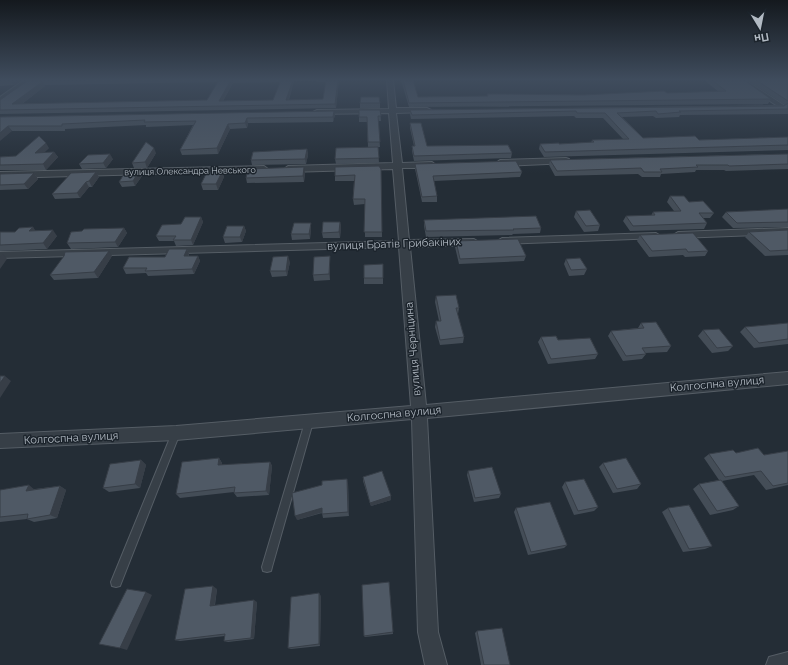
<svg xmlns="http://www.w3.org/2000/svg" width="788" height="665" viewBox="0 0 788 665" font-family="Raleway,sans-serif">
	<style>
		.lines { fill: none; stroke-linecap: round; stroke-linejoin: round }
		.lane-casing { stroke: #555d65; stroke-width: 2 }
		.street-casing { stroke: #555d65; stroke-width: 2 }
		.lane { fill: #373f47; fill-rule: evenodd }
		.street { fill: #373f47; fill-rule: evenodd }
		.wall { fill: #444d57; fill-rule: evenodd }
		.shaded-wall { fill: #373e47 }
		.building { fill: #4f5965; stroke: #373e47 }
		.labels { text-anchor: middle; dominant-baseline: central; stroke-width: 3; stroke-linejoin: round; paint-order: stroke }
		.far-street-label { font-size: 9px; fill: #b2bac3; stroke: #1c242c }
		.street-label { font-size: 11px; fill: #b2bac3; stroke: #1c242c }
	</style>
	<rect width="100%" height="100%" fill="#242d36"/>
	<g class="lines">
		<g class="lane-casing">
			<path id="lane" d="M309,418L312,419L313,422L272,567L271,571L267,572L263,571L262,567L305,422L306,419Z
				M176,429L179,430L180,433L120,586L116,587L112,586L111,582L172,433L173,430Z"/>
		</g>
		<g class="street-casing">
			<path id="street" d="M24,80H31L0,102V97Z
				M387,80H393L396,108H427L431,110L427,112L396,113L402,163L432,162L436,165L432,168H402L409,240L474,239L479,242L474,245L410,247L426,405L788,372V384L427,418L438,632L447,665H425L418,632L412,419L176,440L0,448V434L176,426L411,406L399,247L0,258V252L399,241L393,169L288,172L284,169L288,166L393,163L389,113L317,114L313,112L317,110L389,109Z
				M738,80H745L788,108V113Z
				M566,158L569,159L570,161L569,163L500,166L496,163L500,160Z
				M264,166L268,169L267,171L0,178V172Z
				M788,228V234L678,238L673,235L678,232Z
				M656,233L661,236L660,238L502,244L497,241L502,238Z
				M788,652V665H766L769,657Z"/>
		</g>
		<use href="#lane" class="lane"/>
		<use href="#street" class="street"/>
	</g>
	<path class="wall" d="M0,80H22L14,85L0,86Z
		M25,80H368H339L336,108L0,114V100L25,82L24,81ZM294,81H317V82H326L323,99L289,100ZM218,82L207,100L22,104L45,86L44,85ZM280,82L273,100L223,101L233,83Z
		M401,80H418H413L418,97L487,96V94L583,95L719,92L704,80H744L771,99L768,104L409,107Z
		M747,80H788V114L680,115L679,117L656,118L653,116L622,117L643,138L699,140L788,137V150L544,157L539,149L540,144H559L591,143L592,140L623,139L603,118H576L574,116L411,119L410,114V110L785,105Z
		M360,103H380V108H360Z
		M380,110L381,121H378L380,147H378L379,163L336,164L335,159L368,147L367,122H359V117Z
		M334,111L335,115L333,122L248,123L247,128L230,129L218,154L182,155L180,150L193,125L146,127V125L65,129V131H12L0,117Z
		M410,123L427,146L512,153L511,158L414,161L412,151V146H414L410,128Z
		M49,148L44,152H54L58,157L46,170H0V157L16,156Z
		M307,149L308,155L306,164L252,165L251,160Z
		M156,153L147,168H134L132,163Z
		M788,154V169L726,171L724,170H696L695,172L661,174L660,177H642L638,174L555,176L549,165L550,160Z
		M113,159L106,168L82,169L79,164Z
		M415,164L522,172L520,177L434,181L437,196V202H422L415,169Z
		M381,169L382,237H365V204L354,205L353,199L354,181H335V176Z
		M96,172L99,177L92,187H89L80,198L55,199L52,194Z
		M222,172L224,177L218,190H203L201,184Z
		M34,173L38,179L28,189L0,190V174Z
		M305,173L304,182L247,183L246,178Z
		M142,176L135,186L122,187L119,182Z
		M670,196L689,202L714,213L710,218H703L707,223L704,229L630,231L623,221L626,216H651L653,212L674,211L667,202Z
		M788,209V227L733,228L722,217L726,212Z
		M576,211L600,225L598,231L584,232L574,217Z
		M201,217L203,222L193,245L176,246L174,241H159L156,236L181,224Z
		M424,220L541,228L540,233L513,234L512,235L426,237L424,226Z
		M340,222L341,227L340,238H323L322,233Z
		M311,223V228L310,239L292,240L291,234Z
		M244,226L246,231L242,242L225,243L223,237Z
		M33,227L35,231L57,236L47,249L0,251V232H15Z
		M124,228L127,233L118,247L71,249L67,243L82,231Z
		M788,230V255L765,256L745,237L749,232Z
		M640,235L708,251L705,256L685,257L683,255L649,257L637,241Z
		M456,241L526,256L524,261L459,264L455,247Z
		M187,249L189,254V256H198L200,261L194,274L148,276L146,273L126,274L123,268L165,257Z
		M112,256L98,278L54,280L50,275Z
		M330,256V280L314,281L313,275Z
		M566,259L587,269L584,275L569,276L564,264Z
		M290,262L287,276L272,277L270,271Z
		M383,264V284H364V278Z
		M436,296L459,308L458,314H457L464,337L463,343L440,345L435,327L436,321H439L435,302Z
		M641,323L671,346L667,352L645,353L646,354L642,359L623,361L608,336L611,331L638,328Z
		M788,323V344L754,348L740,332L745,327Z
		M703,330L733,346L728,351L712,353L698,336Z
		M541,337L598,354L595,359L548,364L538,342Z
		M788,451V485L766,490L754,475L722,481L739,506L733,510L710,515L693,489L699,484L719,480L704,458L709,454L736,453L764,455Z
		M219,458L222,463V465L270,462L272,466L269,495L237,497L234,493V492L180,498L176,494Z
		M141,460L146,465L140,488L109,492L103,488Z
		M603,463L641,484L637,489L613,493L599,467Z
		M468,471L501,494L499,498L474,502L467,475Z
		M363,477L391,496V500L371,506L363,481Z
		M565,482L598,507L594,511L574,515L562,487Z
		M348,483L349,516L323,518L322,513L297,520Z
		M60,486L66,490L57,518L34,522L27,519L0,522V490L35,489Z
		M516,508L567,545L564,548L528,555L514,512Z
		M668,508L712,546L705,549L683,552L662,512Z
		M389,582L393,634L365,637L364,636Z
		M217,589L215,605L257,602L254,639L228,642L224,641L225,636L180,641L175,640Z
		M321,596L320,646L291,649L288,648Z
		M477,631L510,665H481L475,633Z"/>
	<path class="shaded-wall" d="M13,80H22L14,85L11,81Z
		M231,80H232L233,83L220,106L219,101Z
		M293,80H294V81L287,104L286,100Z
		M338,80H339L336,108L335,104Z
		M42,82L45,86L15,109L12,104Z
		M334,111L335,115L333,122V117Z
		M247,118L248,123L247,128L245,123Z
		M228,124L230,129L218,154L217,148Z
		M8,126L12,131L0,141V133Z
		M46,143L49,148L39,158L35,153Z
		M154,148L156,153L147,168L145,162Z
		M307,149L308,155L306,164L305,159Z
		M54,152L58,157L46,170L43,164Z
		M110,154L113,159L106,168L103,163Z
		M304,167L305,173L304,182L303,176Z
		M139,171L142,176L135,186L133,181Z
		M96,172L99,177L92,187L89,181Z
		M222,172L224,177L218,190L216,184Z
		M34,173L38,179L28,189L24,184Z
		M86,182L89,187L80,198L77,193Z
		M201,217L203,222L193,245L191,240Z
		M340,222L341,227L340,238L339,232Z
		M311,223V228L310,239L309,234Z
		M244,226L246,231L242,242L240,237Z
		M33,227L37,233L29,231Z
		M124,228L127,233L118,247L115,242Z
		M53,230L57,236L47,249L43,243Z
		M187,249L189,254L186,261L184,256Z
		M109,251L112,256L98,278L94,272Z
		M3,254L7,259L0,269V257Z
		M198,256L200,261L194,274L192,269Z
		M288,256L290,262L287,276L286,271Z
		M330,256V280L329,274Z
		M5,376L11,381L0,398V383Z
		M219,458L222,463L221,470L218,465Z
		M141,460L146,465L140,488L135,484Z
		M270,462L272,466L269,495L266,491Z
		M347,479L348,483L349,516L348,512Z
		M29,485L35,490L26,491Z
		M60,486L66,490L57,518L50,515Z
		M391,496V500L371,506L370,503Z
		M322,508L323,512L297,520L295,516Z
		M213,586L217,589L214,608L210,606Z
		M146,592L152,595L127,650L120,648Z
		M319,593L321,596L320,646L319,644Z
		M254,600L257,602L254,639L251,638Z"/>
	<path class="building" d="M0,80H13L11,81H0Z
		M25,80H87L41,81L42,82L12,104L207,100L219,80H231L219,101L273,100L281,80H293L286,100L323,99L326,80H338L335,104L0,110V100L27,81H24Z
		M403,80H413L418,97L488,96L487,94H498L583,95L664,91L667,93L726,91L712,80H744L771,99L409,103Z
		M756,80H788V101Z
		M361,97H379L380,103H360Z
		M788,103V109L679,111L681,112L658,114L656,111L617,113L643,138L695,136L699,140L788,137V145L545,152L540,144L559,143V144L594,142L592,140L629,139L605,113H577L576,111L412,115L410,110L784,106Z
		M359,110H380L381,116H378L380,142H368L367,117H359Z
		M334,111L333,117L247,118L245,123L228,124L217,148L180,150L196,121L144,122L145,120L62,124V126H8L0,133V117Z
		M410,123H421L427,146L508,145L512,153L414,156L412,146H415Z
		M39,136L46,143L35,153L54,152L43,164L0,165V157L16,156Z
		M146,142L154,148L145,162L132,163Z
		M378,147L379,158L335,159L336,148Z
		M307,149L305,159L251,160L253,152Z
		M110,154L103,163L79,164L88,155Z
		M788,154V164L729,166L728,165H696L698,167L660,169L662,172H644L641,168L557,171L550,160Z
		M516,161L522,172L433,176L437,196L422,197L415,164Z
		M379,166L381,169L382,232H364L365,199H353L355,175L335,176V167Z
		M304,167L303,176L246,178L248,169Z
		M126,171H139L133,181L119,182Z
		M96,172L89,181L86,182L77,193L52,194L71,173Z
		M207,172H222L216,184H201Z
		M34,173L24,184L0,185V174Z
		M670,196H684L689,202L703,201L714,213H699L707,223L633,226L626,216L655,215L653,212L681,211Z
		M788,209V222L737,223L726,212Z
		M590,210L600,225L586,226L576,211Z
		M536,216L541,228L513,229L514,230L426,231L424,220Z
		M185,217H201L191,240H173L176,236H156L162,225L181,224Z
		M323,222H340L339,232L322,233Z
		M294,223H311L309,234H291Z
		M227,226H244L240,237H223Z
		M33,227L29,231L53,230L43,243L0,245V232H15L19,228Z
		M124,228L115,242L67,243L71,232L82,231L84,229Z
		M788,230V250L770,251L749,232Z
		M693,233L708,251L688,252L686,249L652,251L640,235Z
		M518,239L526,256L460,259L456,241Z
		M169,249H187L184,256H198L192,269L145,271L147,268H123L129,257H165Z
		M109,251L94,272L50,275L64,256L65,252Z
		M288,256L286,271H270L273,257Z
		M330,256L329,274L313,275L314,257Z
		M580,258L587,269L571,270L566,259Z
		M383,264V278H364V265Z
		M456,295L459,308H456L464,337L440,340L436,321H441L436,296Z
		M656,322L671,346L642,348L646,354L626,356L611,331L644,328L641,323Z
		M788,323V339L759,343L745,327Z
		M719,329L733,346L717,348L703,330Z
		M556,336L558,340L590,338L598,354L551,359L541,337Z
		M0,376H5L0,383Z
		M758,448L764,455L788,451V483L773,486L761,471L725,477L709,454L733,450L736,453Z
		M219,458L218,465L270,462L266,491L234,493L235,487L176,494L182,462Z
		M626,458L641,484L617,489L603,463Z
		M141,460L135,484L103,488L110,464Z
		M492,467L501,494L475,498L468,471Z
		M382,471L391,496L370,503L363,477Z
		M347,479L348,512L322,514V508L295,516L292,493L322,485V481Z
		M584,479L598,507L578,511L565,482Z
		M721,480L739,506L717,511L699,484Z
		M29,485L26,491L60,486L50,515L27,519L28,514L0,517V490Z
		M550,502L567,545L531,552L516,508Z
		M689,505L712,546L689,549L668,508Z
		M389,582L393,632L364,636L362,585Z
		M213,586L210,606L254,600L251,638L224,641L225,634L175,640L185,589Z
		M127,589L146,592L120,648L99,644Z
		M319,593V644L288,648L291,597Z
		M502,628L510,665H484L477,631Z"/>
	<linearGradient id="sky" x2="0" y2="1"><stop stop-color="#14191e"/><stop offset="0.46" stop-color="#3f4c5d"/><stop offset="1" stop-color="#3f4c5d" stop-opacity="0"/></linearGradient>
	<rect width="788" height="173" fill="url(#sky)"/>
	<g class="labels">
		<g class="far-street-label">
			<text transform="translate(190 171) rotate(-1)">вулиця Олександра Невського</text>
		</g>
		<g class="street-label">
			<text transform="translate(394 244) rotate(-2)">вулиця Братів Грибакіних</text>
			<text transform="translate(413 349) rotate(-95)">вулиця Черніцина</text>
			<text transform="translate(717 384) rotate(-5)">Колгоспна вулиця</text>
			<text transform="translate(394 414) rotate(-5)">Колгоспна вулиця</text>
			<text transform="translate(71 438) rotate(-3)">Колгоспна вулиця</text>
		</g>
	</g>
	<g transform="translate(760 28) rotate(170)" stroke="#1c242c" stroke-width="3" paint-order="stroke">
	<path d="M0-3L7 15L0 10L-7 15Z" fill="#b2bac3"/>
	<text y="-6" font-size="11" font-weight="bold" text-anchor="middle" fill="#b2bac3">Пн</text>
	</g>
</svg>
